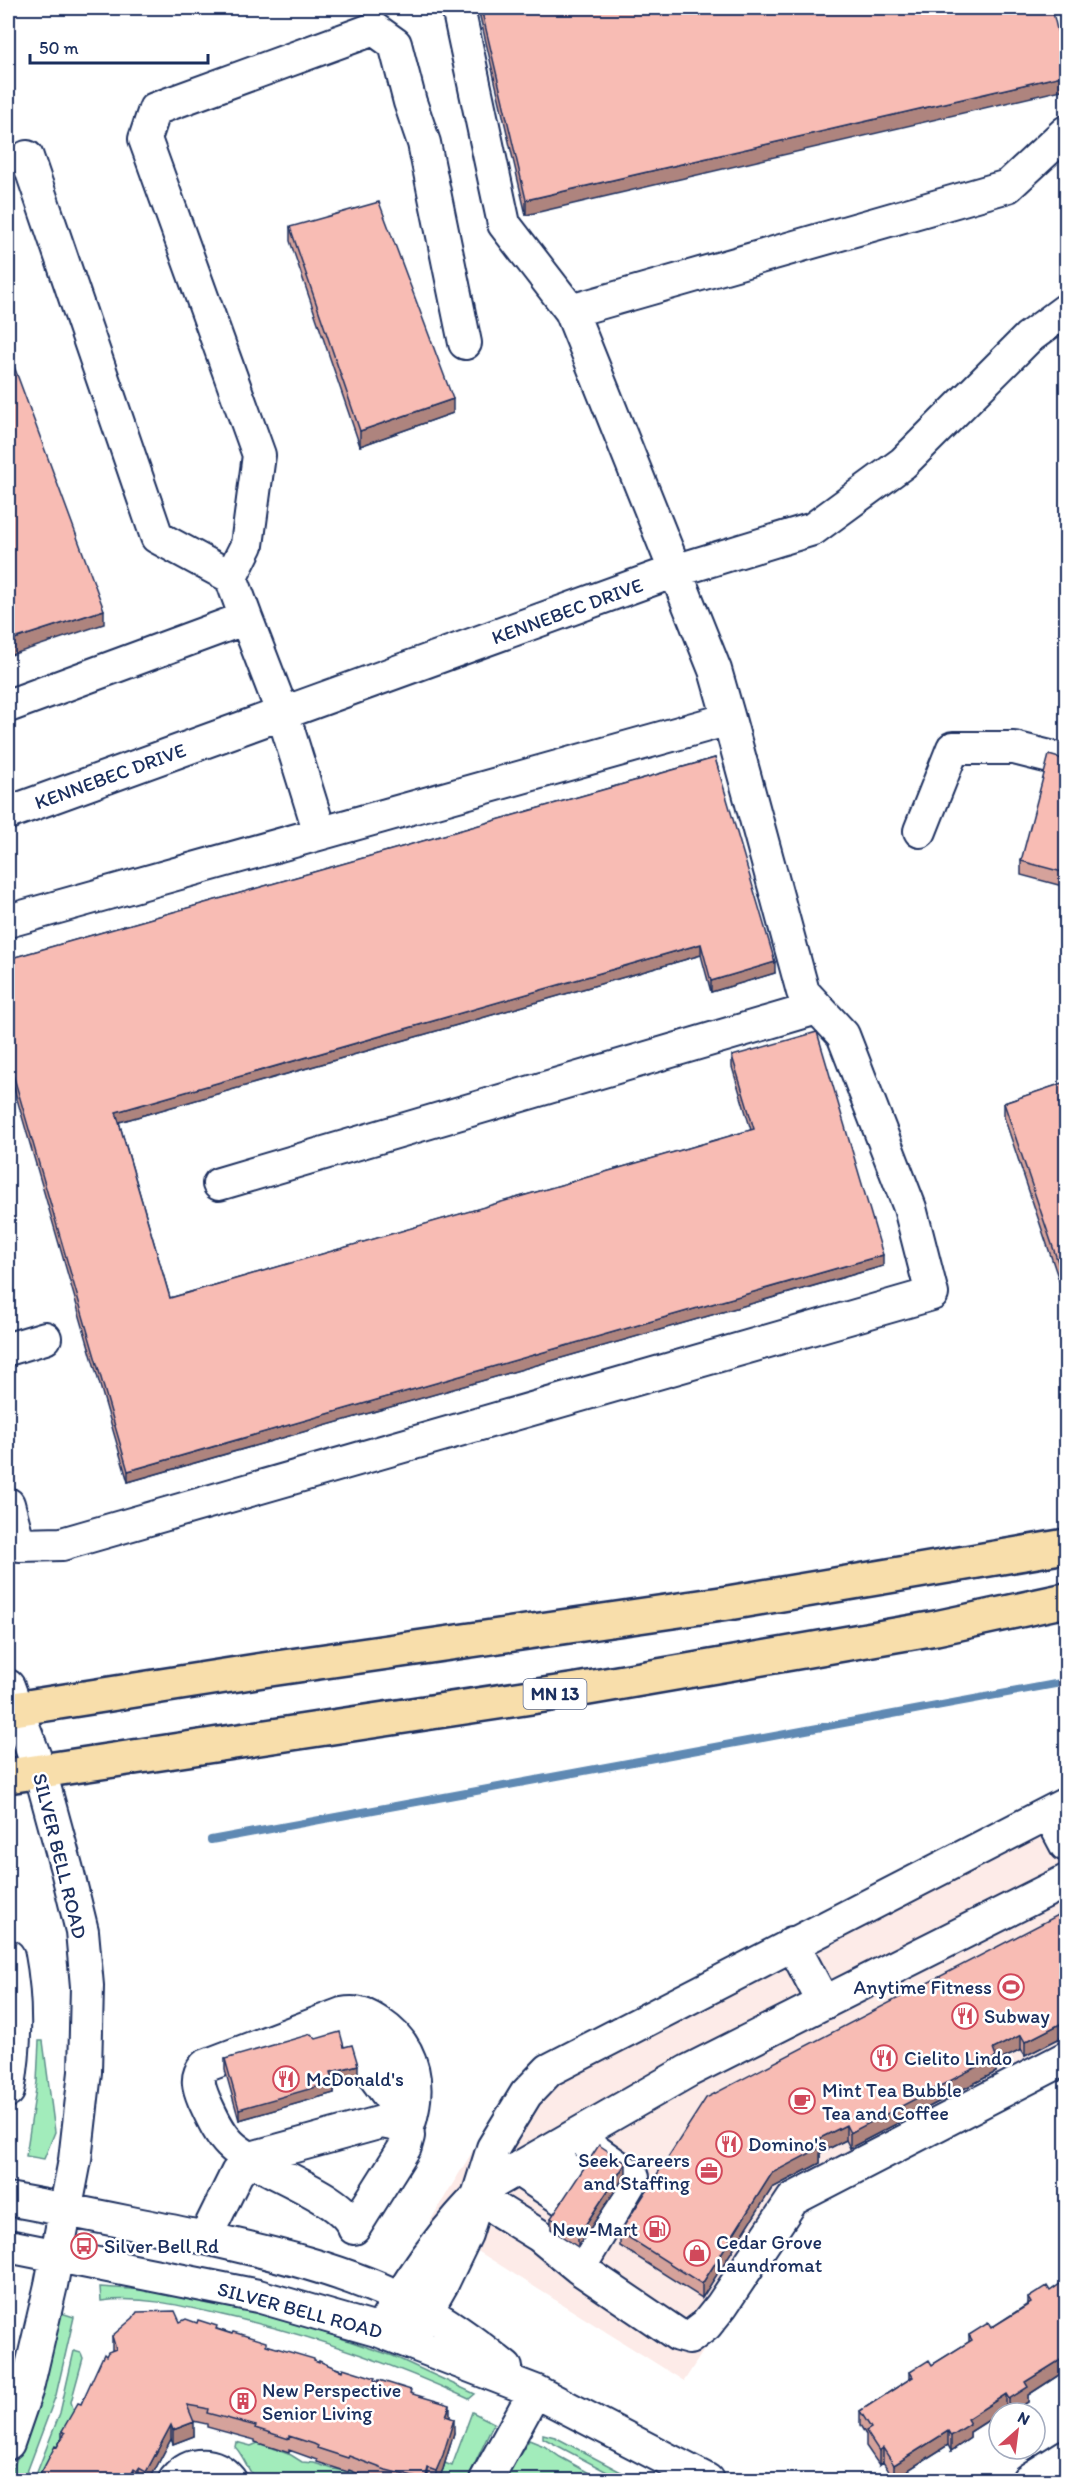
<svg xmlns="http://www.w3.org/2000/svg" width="1074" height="2488" viewBox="0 0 1074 2488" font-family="Itim,sans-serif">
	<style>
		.built { fill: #fdebe8 }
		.green { fill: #a2ecbb; stroke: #5e8e8c; stroke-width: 1.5 }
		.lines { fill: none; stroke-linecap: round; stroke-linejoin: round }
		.stream { stroke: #5f89b3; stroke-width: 8 }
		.minor-casing { stroke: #1b2f5e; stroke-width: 36 }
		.highway-casing { stroke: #1b2f5e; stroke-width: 38 }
		.minor { stroke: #fff; stroke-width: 32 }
		.highway { stroke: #f8deab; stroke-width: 33 }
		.wall { fill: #d5a29b; stroke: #1b2f5e; stroke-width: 1.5 }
		.shaded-wall { fill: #ae847e; stroke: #1b2f5e; stroke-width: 1.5 }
		.building { fill: #f8bcb4; stroke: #1b2f5e; stroke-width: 1.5 }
		.labels { text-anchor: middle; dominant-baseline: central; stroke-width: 5; stroke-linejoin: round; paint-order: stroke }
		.shield { fill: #fff; stroke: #5f6d8e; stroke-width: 1.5 }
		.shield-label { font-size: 18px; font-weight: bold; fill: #1b2f5e }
		.street-label { font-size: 20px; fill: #1b2f5e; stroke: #fff }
		.poi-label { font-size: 20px; fill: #1b2f5e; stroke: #fff; text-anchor: start }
	</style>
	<rect width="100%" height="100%" fill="#fff"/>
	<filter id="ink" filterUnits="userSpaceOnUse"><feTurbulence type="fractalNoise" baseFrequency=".0167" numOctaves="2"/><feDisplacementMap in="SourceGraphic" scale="12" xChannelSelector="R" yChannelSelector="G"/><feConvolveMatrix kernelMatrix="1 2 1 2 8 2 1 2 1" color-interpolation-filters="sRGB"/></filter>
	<g filter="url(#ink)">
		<path class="built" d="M1066,1788V2070L799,2208L782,2229L684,2381L430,2221L507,2095L522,2075L937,1854Z"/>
		<path class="green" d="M39,2041H43L55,2132L44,2159L26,2156L37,2082Z
			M100,2287L161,2291L282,2318L393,2356L475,2394L469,2399C389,2362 304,2333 218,2314C179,2305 141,2296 101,2301Z
			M58,2312L74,2317L56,2395L24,2480H8L23,2444Z
			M74,2351L81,2353L83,2358L71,2402L75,2415L44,2480H34L60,2413Z
			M472,2412L494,2423L467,2480H438L445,2463L452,2466Z
			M543,2434L555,2437L636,2480H622L543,2438Z
			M529,2440L544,2446L560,2457L602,2480H504Z
			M236,2442L251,2446L258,2443L291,2455L302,2462L314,2463L333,2469L354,2472L365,2480H256C249,2472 242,2453 235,2447Z"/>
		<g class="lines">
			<path class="stream" d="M211,1840L1066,1682"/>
			<g class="minor-casing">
				<path id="minor" d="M458,8L504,224L571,311L715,670L729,719
					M27,157L157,537L231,577L246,618
					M571,311L1008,186L1066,132
					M231,577L247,545L259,455L145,139L155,109L374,29L395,44L410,102L424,143L465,343
					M8,706L246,618L283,714L320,833
					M8,813L675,571L813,529L903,463L1028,338L1066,310
					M920,831L953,748H1014L1066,761
					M8,921L729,719L803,992L843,1035L910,1208L932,1294L62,1544L19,1545L8,1504
					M219,1184L817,1008
					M8,1349L45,1338
					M8,1686L40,1771L67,1870L82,1931L87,1986L85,2072L75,2160L51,2285L27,2388L8,2443
					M1049,1813L1066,1845
					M792,1943L824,2003
					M8,1956C16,1999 16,2047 8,2091
					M335,2034L359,2033L392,2057L397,2064L405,2104L408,2136L405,2147L354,2228C343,2195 257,2171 230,2144C218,2132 211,2115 204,2100C199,2088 195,2077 205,2066L342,2014C358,2011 367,2015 380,2024C416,2048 421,2088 408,2127
					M342,2034L350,2037L362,2048L375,2077L403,2115
					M544,2154L583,2180
					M517,2169L568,2203
					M477,2197L540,2236L579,2268L678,2335L689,2338L706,2325L722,2305L793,2199L1066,2058
					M8,2199C69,2210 130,2223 191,2235C265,2251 349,2270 416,2306C449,2323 478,2345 506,2368
					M205,2238L237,2173L251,2158L382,2122L408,2127
					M8,2246L258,2296L380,2331L535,2391L707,2480
					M579,2268L633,2177L590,2147
					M380,2331C403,2290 428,2252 459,2217C469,2206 479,2194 491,2184L688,2071L1066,1881
					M409,2342L442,2284L466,2234L493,2148L526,2094L549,2070L1066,1804
					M175,2480C190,2461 215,2461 230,2480
					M486,2480L535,2391
					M1028,2480L1066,2456"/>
			</g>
			<g class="highway-casing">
				<path id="highway" d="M8,1710L263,1670L728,1603L1066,1546
					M8,1776L577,1690L936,1628L1066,1600"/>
			</g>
			<use href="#minor" class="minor"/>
			<use href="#highway" class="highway"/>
		</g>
		<path class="wall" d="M478,8H1052L526,215Z
			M290,227L453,413L360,446L290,241Z
			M715,758L775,973L711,992L701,955L119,1122L170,1298L751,1130L732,1067V1056L883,1266L128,1482L8,1068V959Z
			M1066,760V887L1021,875V861Z
			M1066,1082L1061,1286L1004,1117V1103Z
			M1066,1911V2035L1025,2056L1021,2050L996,2062V2072L850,2148L846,2140L820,2153V2163L772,2188L702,2298L620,2246V2232Z
			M316,2039L344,2047L358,2076L334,2082V2093L239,2120L225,2070V2059Z
			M626,2174L578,2247L551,2229V2218Z
			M1066,2280V2374L1065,2371L1028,2395V2402L1010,2413H1009L1006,2409L970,2432V2438L951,2451L948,2445L894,2479L883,2462L879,2465L866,2446V2435L860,2425V2411L910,2379V2372L932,2365L969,2342V2335L991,2328L1028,2304V2298L1050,2291Z
			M180,2322L197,2323L217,2329L375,2381L411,2394L450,2417L454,2433L443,2469L438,2481H376L349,2470L348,2472L317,2462V2460L314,2459L289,2450V2453L255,2442V2440L207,2427V2424L193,2421L194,2436L173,2444L171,2439L149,2481H37L62,2438V2431L81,2404L106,2356L112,2351V2336Z"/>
		<path class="shaded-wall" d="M1066,75V89L526,215V200Z
			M453,399V413L360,446V431Z
			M104,610V624L8,656V641Z
			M701,944V955L116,1123V1112Z
			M775,962V973L711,992V981Z
			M883,1255V1266L128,1482V1471Z
			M1066,1269V1284L1061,1286V1271Z
			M1066,2021V2035L1025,2056V2042Z
			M1021,2035V2050L996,2062V2072L850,2148V2133L993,2049Z
			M358,2065V2076L334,2082V2093L239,2120V2109L331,2072Z
			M846,2125V2140L820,2153V2163L772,2188L702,2298V2284L772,2173L816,2140Z
			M626,2163V2174L578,2247V2236Z
			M1065,2357V2371L1028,2395V2402L1009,2413V2399L1025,2382Z
			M1006,2394V2409L970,2432V2438L951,2451V2436L967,2419Z
			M450,2405V2420L446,2416Z
			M454,2419V2433L443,2469L438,2481H436V2471Z
			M194,2422V2436L173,2444V2430Z
			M171,2425V2439L149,2481H146V2472Z
			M948,2431V2445L894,2479V2465Z
			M883,2448V2462L879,2465V2451Z
			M139,2468V2481H137V2471Z
			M428,2468V2481H425V2480Z
			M134,2469V2481H128Z"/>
		<path class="building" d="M481,8H1052L1066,68V75L526,200Z
			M379,202L453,399L360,431L290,227Z
			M8,350L104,610L8,641Z
			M1049,755L1066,760V873L1021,861Z
			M715,758L775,962L711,981L701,944L116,1112L170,1298L754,1129L732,1056L817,1032L883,1255L128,1471L8,1057V959Z
			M1066,1082V1269L1061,1271L1004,1103Z
			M1066,1911V2021L1025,2042L1021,2035L993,2049L996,2057L850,2133L846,2125L816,2140L820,2148L772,2173L702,2284L620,2232L706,2098Z
			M340,2032L344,2047L352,2045L358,2065L331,2072L334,2082L239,2109L225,2059L311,2034L316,2039Z
			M599,2145L626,2163L578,2236L551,2218Z
			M1066,2280V2359L1065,2357L1025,2382L1028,2387L1009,2399L1006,2394L967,2419L970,2424L951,2436L948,2431L894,2465L883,2448L879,2451L866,2431L871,2428L860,2411L913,2377L910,2372L929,2360L932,2365L972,2340L969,2335L988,2323L991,2328L1031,2303L1028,2298L1047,2286L1050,2291Z
			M175,2311L180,2322L186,2319L197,2323L198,2320L217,2326L216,2329L232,2334L233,2332L266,2342V2345L314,2359V2361L319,2363V2361L342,2371L343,2368L375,2378L374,2380L378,2382L379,2380L411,2390L410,2393L416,2395L450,2405L446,2416L454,2419L443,2455L436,2471L428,2468L425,2480L386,2470L349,2456L348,2458L317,2448L318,2446L314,2444L289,2436V2439L255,2428L256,2426L207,2413L208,2409L204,2408L187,2405L194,2422L173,2430L171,2425L146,2472L139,2468L137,2471L134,2469L128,2481H37L55,2446L57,2447L65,2433L62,2431L78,2403L81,2404L104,2354L106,2356L108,2352L116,2349L112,2336L133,2318L137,2312Z
			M1066,2475V2481H1058Z"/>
	</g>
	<defs>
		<g id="stadium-ring" transform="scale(1.35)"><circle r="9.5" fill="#fff" stroke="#d1495b" stroke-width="1.5"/><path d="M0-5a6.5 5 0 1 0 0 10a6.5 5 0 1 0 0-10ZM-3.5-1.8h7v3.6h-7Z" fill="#d1495b"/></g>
		<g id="restaurant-ring" transform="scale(1.35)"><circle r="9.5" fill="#fff" stroke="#d1495b" stroke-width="1.5"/><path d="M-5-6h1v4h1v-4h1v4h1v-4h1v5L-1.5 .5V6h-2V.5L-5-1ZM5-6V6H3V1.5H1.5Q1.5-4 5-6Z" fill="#d1495b"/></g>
		<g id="cafe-ring" transform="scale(1.35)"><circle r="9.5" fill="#fff" stroke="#d1495b" stroke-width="1.5"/><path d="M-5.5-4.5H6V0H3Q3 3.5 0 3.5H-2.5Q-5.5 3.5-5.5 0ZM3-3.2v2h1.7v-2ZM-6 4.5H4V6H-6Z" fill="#d1495b"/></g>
		<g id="office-ring" transform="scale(1.35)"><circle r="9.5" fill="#fff" stroke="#d1495b" stroke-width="1.5"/><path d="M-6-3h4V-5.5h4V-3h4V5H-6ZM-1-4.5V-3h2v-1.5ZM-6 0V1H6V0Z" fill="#d1495b"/></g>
		<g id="fuel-ring" transform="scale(1.35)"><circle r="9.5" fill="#fff" stroke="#d1495b" stroke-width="1.5"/><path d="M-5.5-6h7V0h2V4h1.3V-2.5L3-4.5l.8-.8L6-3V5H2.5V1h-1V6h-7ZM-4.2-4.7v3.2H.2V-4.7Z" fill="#d1495b"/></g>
		<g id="bus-ring" transform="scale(1.35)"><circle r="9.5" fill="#fff" stroke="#d1495b" stroke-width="1.5"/><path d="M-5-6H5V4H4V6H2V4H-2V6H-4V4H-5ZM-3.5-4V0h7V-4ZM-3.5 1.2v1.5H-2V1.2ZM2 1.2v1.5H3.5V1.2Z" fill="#d1495b"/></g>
		<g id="shop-ring" transform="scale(1.35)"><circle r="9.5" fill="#fff" stroke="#d1495b" stroke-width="1.5"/><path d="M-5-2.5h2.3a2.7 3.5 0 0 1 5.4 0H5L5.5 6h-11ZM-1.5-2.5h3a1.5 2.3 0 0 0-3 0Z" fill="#d1495b"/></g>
		<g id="building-ring" transform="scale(1.35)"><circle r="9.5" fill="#fff" stroke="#d1495b" stroke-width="1.5"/><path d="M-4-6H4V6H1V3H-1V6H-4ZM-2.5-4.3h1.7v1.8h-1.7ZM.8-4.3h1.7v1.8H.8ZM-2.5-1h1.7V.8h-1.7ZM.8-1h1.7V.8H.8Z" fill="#d1495b"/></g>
	</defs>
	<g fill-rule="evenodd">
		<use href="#stadium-ring" x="1011" y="1987"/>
		<use href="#restaurant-ring" x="965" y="2016"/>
		<use href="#restaurant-ring" x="884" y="2058"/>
		<use href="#restaurant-ring" x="286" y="2079"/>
		<use href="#cafe-ring" x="802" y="2101"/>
		<use href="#restaurant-ring" x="729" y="2144"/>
		<use href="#office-ring" x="709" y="2171"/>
		<use href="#fuel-ring" x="657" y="2229"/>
		<use href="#bus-ring" x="84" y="2246"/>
		<use href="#shop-ring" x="697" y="2253"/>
		<use href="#building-ring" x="243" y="2401"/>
	</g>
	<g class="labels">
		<rect class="shield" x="523.5" y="1679" width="63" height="30" rx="4.5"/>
		<g class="shield-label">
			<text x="555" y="1694">MN 13</text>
		</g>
		<g class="street-label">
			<text transform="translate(567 611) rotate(-20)">KENNEBEC DRIVE</text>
			<text transform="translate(110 776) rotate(-20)">KENNEBEC DRIVE</text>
			<text transform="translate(60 1856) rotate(76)">SILVER BELL ROAD</text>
			<text transform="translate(300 2310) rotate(15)">SILVER BELL ROAD</text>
		</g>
		<g class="poi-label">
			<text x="992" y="1987" text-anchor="end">Anytime Fitness</text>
			<text x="984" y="2016">Subway</text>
			<text x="904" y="2058">Cielito Lindo</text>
			<text x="306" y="2079">McDonald's</text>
			<text x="822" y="2090">Mint Tea Bubble<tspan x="822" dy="23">Tea and Coffee</tspan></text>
			<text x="748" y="2144">Domino's</text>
			<text x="690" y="2160" text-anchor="end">Seek Careers<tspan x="690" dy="23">and Staffing</tspan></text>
			<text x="638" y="2229" text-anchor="end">New-Mart</text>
			<text x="716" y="2242">Cedar Grove<tspan x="716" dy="23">Laundromat</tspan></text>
			<text x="104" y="2246">Silver Bell Rd</text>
			<text x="262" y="2390">New Perspective<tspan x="262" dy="23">Senior Living</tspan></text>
		</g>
	</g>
	<rect width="1074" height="2488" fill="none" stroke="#fff" stroke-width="30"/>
	<rect x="15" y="15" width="1044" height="2458" fill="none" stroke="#1b2f5e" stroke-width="2" filter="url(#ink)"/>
	<g transform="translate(1017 2431) rotate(28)"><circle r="28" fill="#ffffff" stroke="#a4acbf" stroke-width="1.5"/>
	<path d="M0-4.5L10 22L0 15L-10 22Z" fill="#d1495b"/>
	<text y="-9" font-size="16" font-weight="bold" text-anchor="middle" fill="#1b2f5e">N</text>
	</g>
	<path d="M30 54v9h178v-9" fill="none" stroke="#1b2f5e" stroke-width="3"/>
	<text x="39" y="54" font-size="18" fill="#1b2f5e" stroke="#ffffff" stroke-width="4.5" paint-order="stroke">50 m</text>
</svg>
